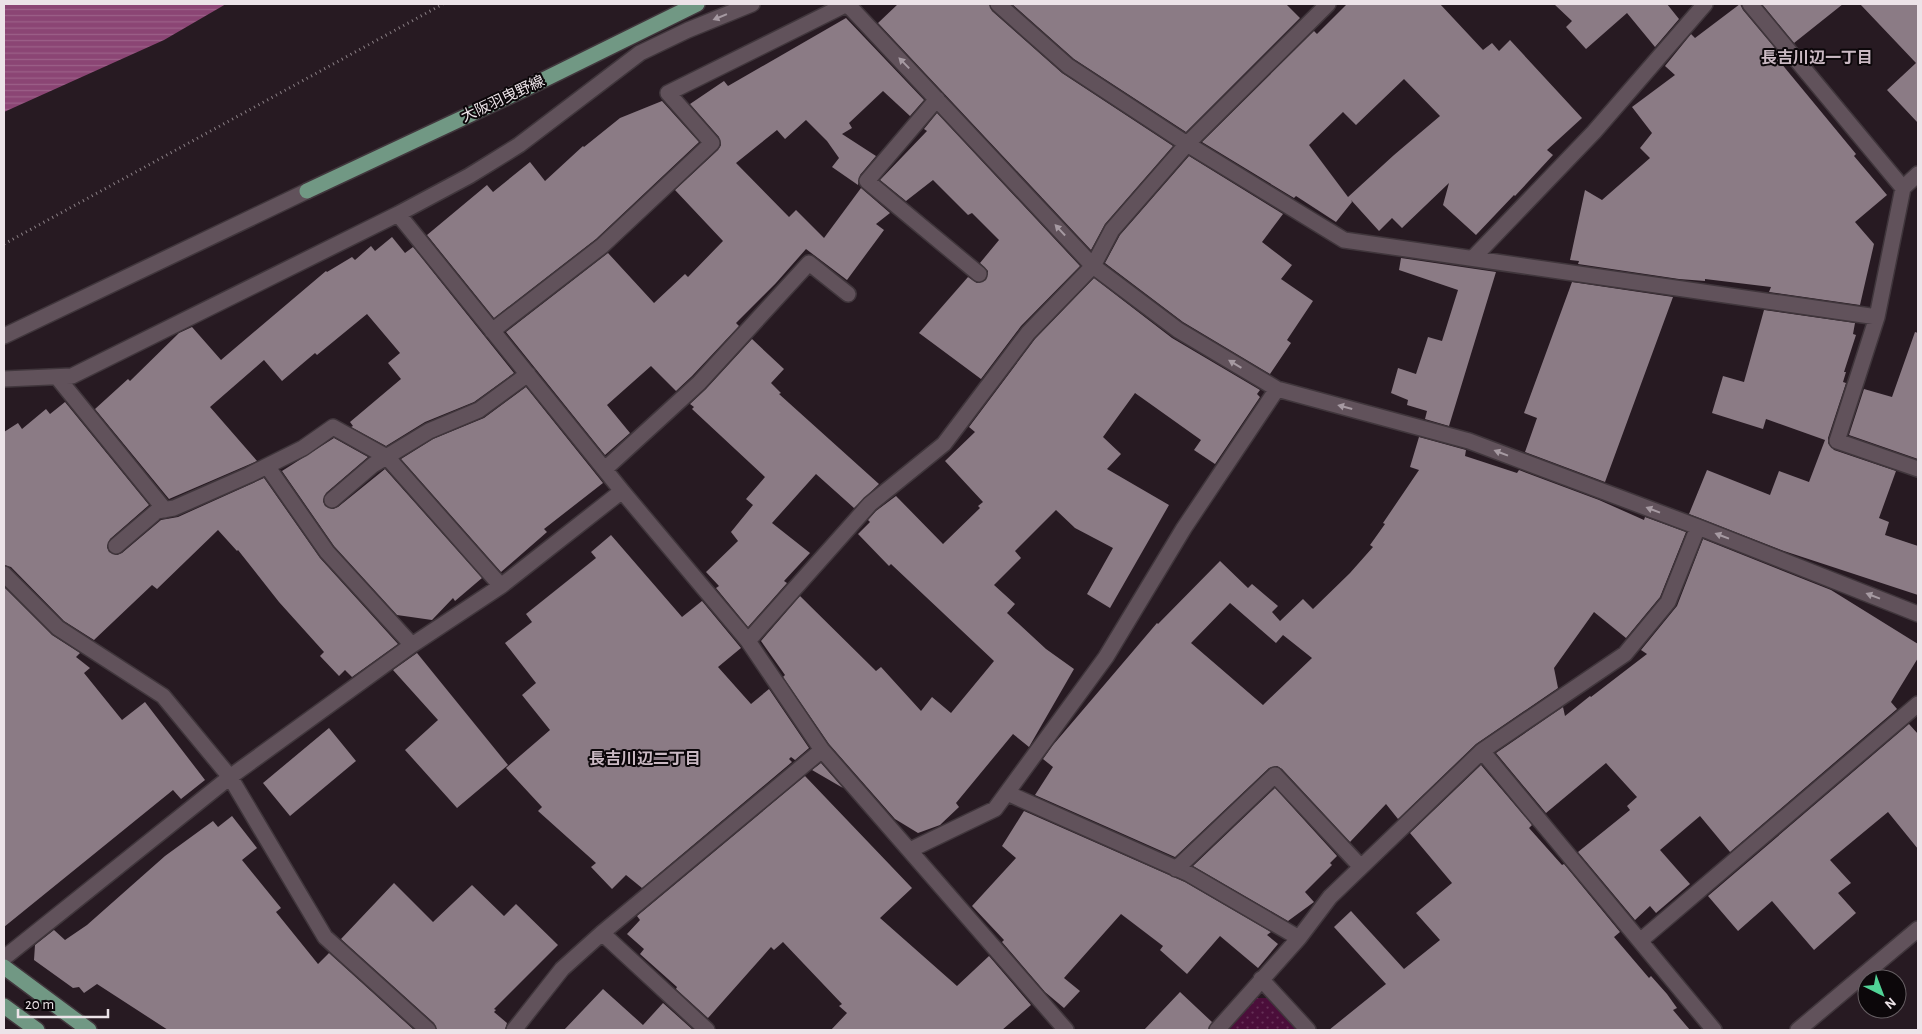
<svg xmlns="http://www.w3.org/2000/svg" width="1922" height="1034" viewBox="0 0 1922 1034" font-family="'Alegreya Sans','Noto Sans JP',sans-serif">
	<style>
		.grass { fill: url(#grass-dots) }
		.water { fill: url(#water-rules) }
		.building { fill: #8b7b85; fill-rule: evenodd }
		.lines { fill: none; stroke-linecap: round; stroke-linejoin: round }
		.minor-casing { stroke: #40363c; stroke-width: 18 }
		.major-casing { stroke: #40363c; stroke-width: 18 }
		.path { stroke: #8b8086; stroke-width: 3; stroke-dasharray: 1 4; stroke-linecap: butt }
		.minor { stroke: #61525b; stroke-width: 15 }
		.major { stroke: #719884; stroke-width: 15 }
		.oneway { fill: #a69aa2 }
		.labels { text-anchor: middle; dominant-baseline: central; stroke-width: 4; stroke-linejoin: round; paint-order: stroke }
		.street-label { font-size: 15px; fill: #ece3e8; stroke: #0c070a }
		.neighbourhood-label { font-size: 16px; font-weight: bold; fill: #cab9c3; stroke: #0c070a }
	</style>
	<defs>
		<pattern id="grass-dots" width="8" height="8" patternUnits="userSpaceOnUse" patternTransform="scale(1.25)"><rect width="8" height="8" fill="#4b0e3a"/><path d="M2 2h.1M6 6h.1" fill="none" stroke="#653156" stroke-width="1.8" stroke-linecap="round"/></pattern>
		<pattern id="water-rules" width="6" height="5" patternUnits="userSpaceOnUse" patternTransform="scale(1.25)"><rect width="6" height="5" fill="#8b4574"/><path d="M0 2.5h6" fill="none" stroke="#9c6088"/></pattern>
	</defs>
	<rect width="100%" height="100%" fill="#271a22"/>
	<path class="grass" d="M1256,998H1268L1298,1030H1229Z"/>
	<path class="water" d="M4,4H226L164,40L4,112Z"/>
	<path class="building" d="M898,4H989L992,11L1062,73L1173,146L1105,224L1091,250L878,23Z
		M1012,4H1286L1300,18L1186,132L1074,59Z
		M1347,4H1440L1483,50L1492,43L1499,51L1510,40L1582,118L1547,150L1553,155L1515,196L1514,195L1476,235L1443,205L1449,183L1402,228L1392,218L1379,231L1351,200L1352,202L1336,222L1296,196L1294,198L1202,142L1314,31L1317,34ZM1404,79L1440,116L1394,155L1348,197L1309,145L1343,112L1356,125Z
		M1554,4H1667L1679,19L1655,47L1627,13L1586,49L1566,27L1572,21Z
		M1740,4L1743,10L1780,54L1776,57L1856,154L1854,156L1887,195L1855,222L1874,244L1860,305L1769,292L1771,287L1705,279V281L1679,279L1578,264L1579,261L1570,260L1585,190L1602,200L1650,158L1640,148L1652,133L1632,107L1675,75L1665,66L1691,34L1695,38Z
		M1762,4H1843L1794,43Z
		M1860,4H1918V123L1887,90L1916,63Z
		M846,18L924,100L910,116L883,91L849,123L852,128L842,134L876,156L860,175L858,185L832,167L839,158L827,141L806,120L785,139L777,130L736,163L789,217L796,210L824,238L861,188L890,213L876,224L884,230L847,280L806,249L776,283L736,323L739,326L692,376L676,391L651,366L607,405L630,433L605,455L506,332L608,253L654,303L685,274L688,277L723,241L675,190L718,150L721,145L719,137L690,104L724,81L728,86Z
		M662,101L699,142L596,239L494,318L427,235L487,185L493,192L530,162L545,181L583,146L584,147L620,118Z
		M937,113L1080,266L1021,326L981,379L919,333L968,277L977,283L986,280L988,271L980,263L999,240L972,213L968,215L933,180L906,201L880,180L927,131L924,129Z
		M1189,156L1283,214L1262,242L1292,265L1281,279L1313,301L1287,340L1291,343L1270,374L1183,322L1105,263L1120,235Z
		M392,237L405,253L413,247L514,373L474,402L425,422L386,446L351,427L353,426L350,422L401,379L388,363L400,353L367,314L317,355L315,353L282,381L264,360L210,407L257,461L169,499L95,409L128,379L130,381L179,333L192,327L221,360L326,271L327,272L352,257L355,260L371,246L375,251Z
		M1401,258L1496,272L1449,426L1425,419L1427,411L1407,405L1408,400L1391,393L1398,368L1416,374L1428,337L1442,341L1458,290L1399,270Z
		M1094,278L1172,338L1260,390L1257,394L1260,397L1215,464L1194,450L1201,440L1135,393L1103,437L1121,454L1107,469L1169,505L1110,608L1087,594L1113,548L1075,528L1056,510L1015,551L1021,558L994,585L1015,604L1007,613L1046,649L1074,669L1029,747L1013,734L956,803L959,807L940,825L918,833L895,819L829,744L783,677L785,675L761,641L800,596L876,671L881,667L921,711L932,697L951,713L994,661L891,564L889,566L858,534L870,522L868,520L876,511L896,496L943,544L980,508L978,506L983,502L945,461L975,432L969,427L1035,339Z
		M1572,282L1673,297L1605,482L1525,452L1537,418L1524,413Z
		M1764,310L1855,323L1853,334L1856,335L1844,372H1846L1843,382L1846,383L1828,438V443L1834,450L1896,471L1879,518L1889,522L1885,535L1918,546V595L1784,551L1689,514L1707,470L1770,495L1779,471L1809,482L1825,440L1766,419L1763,429L1712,413L1723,376L1744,382Z
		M1915,332L1918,333V459L1849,435L1864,389L1892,397Z
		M752,339L784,369L771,383L781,393L779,394L879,484L854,508L816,474L772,523L810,553L784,581L787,583L748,627L716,588L719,586L706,572L738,541L731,532L753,505L746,499L765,477L692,409L694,407L690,404L706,389Z
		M526,387L603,483L544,529L547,532L501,572L401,459L433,439L484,418Z
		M65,402L149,505L110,539L107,547L109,552L117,555L122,553L161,520L178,517L264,478L320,558L398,644L352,677L345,670L339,676L320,656L324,652L279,602L238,550L237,551L218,530L157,589L152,585L94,640L64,621L11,567L4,565V432L18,423L22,429L46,409L50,414Z
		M1419,437L1466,450L1465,456L1517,473L1519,470L1599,500L1644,520L1645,517L1686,532L1660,597L1626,638L1594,612L1554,668L1558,688L1476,744L1398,819L1386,804L1350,842L1282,769L1277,766L1269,768L1175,857L1035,795L1053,767L1043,759L1053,745L1157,623L1158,624L1220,561L1248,588L1252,584L1278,606L1272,612L1280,621L1303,599L1313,609L1350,573L1373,547L1370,545L1385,524L1383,523L1419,470L1410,467ZM1230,603L1276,643L1283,635L1312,658L1263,705L1191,643Z
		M334,438L368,457L326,493L323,501L325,506L333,509L338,507L385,469L482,578L455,601L453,598L432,620L397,615L334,546L282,471Z
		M611,535L682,617L702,601L741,648L718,667L751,704L769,689L809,748L795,760L791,757L789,759L792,762L642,888L626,875L612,889L591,867L596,863L538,811L542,807L506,768L550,730L522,695L536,683L505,643L532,622L526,614L596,558L591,552Z
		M1703,539L1831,590L1918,644V658L1891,702L1897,709L1730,852L1700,816L1660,850L1690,884L1656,913L1650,906L1635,920L1578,852L1630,810L1627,806L1637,797L1606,763L1546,813L1496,753L1563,707L1565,716L1590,696L1591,697L1647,654L1641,650L1677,606Z
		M4,587L52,635L80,653L76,657L90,668L84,673L122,720L145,702L205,780L181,799L173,790L4,927Z
		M417,653L508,765L457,808L405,750L438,720L393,670Z
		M1909,724L1918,734V849L1888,812L1830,860L1851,883L1838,893L1856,913L1814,950L1772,901L1738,931L1708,896Z
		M329,728L356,761L290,816L263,783Z
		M821,763L843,788L812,770Z
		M1481,765L1532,825L1529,828L1562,865L1564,864L1620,932L1614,937L1649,978L1651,976L1667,994L1677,1008L1673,1010L1690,1030H1329L1386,984L1334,927L1351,911L1404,969L1440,940L1416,913L1452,883L1410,833Z
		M805,776L912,888L880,918L957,986L989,956L1031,1005L1002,1030H831L847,1013L839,1006L842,1004L783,942L774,950L771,947L708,1018L676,989L677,987L640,954L644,949L627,934L640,920L637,916Z
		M1275,788L1337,856L1330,863L1332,865L1305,892L1314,902L1288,921L1193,866Z
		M1024,811L1185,882L1271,932L1267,935L1278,944L1258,968L1220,936L1187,974L1160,950L1163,946L1121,914L1064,978L1080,991L1064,1008L1045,992L1002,942L1004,940L972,906L1016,858L1002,846Z
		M232,816L257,848L242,860L281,908L276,912L318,964L329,953L414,1030H168L97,984L84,993L79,987L73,988L34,960L35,945L54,930L65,940L87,925L165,856L213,821L218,827Z
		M394,883L433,922L472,885L504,916L516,904L558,945L494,1009L496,1010L494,1012L507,1023L505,1030H437L434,1023L341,939Z
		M603,989L643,1025L663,1003L693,1030H564Z
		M1180,992L1212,1022L1208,1030H1144Z"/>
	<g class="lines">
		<g class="minor-casing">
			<path id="minor" d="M843,4L851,8L1093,266L1178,330L1277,389L1469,441L1698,527L1918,614
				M998,4L1068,66L1187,144L1344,240L1877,317
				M1750,4L1903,188
				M937,99L867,181L979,274
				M1918,174L1903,188L1877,317L1837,441L1918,469
				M398,214L622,491L748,641L822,750L1066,1030
				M1473,258L1594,132L1705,4
				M492,331L602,246L712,143L668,93L845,5
				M4,336L307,191
				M57,377L165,510
				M4,379L72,376L398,214L469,176L519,145L640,53L688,30L752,4
				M267,466L327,552L412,645
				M605,469L699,383L809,263L848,294
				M332,500L373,465L429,431L479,410L528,374
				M116,546L157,511L174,508L249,475L303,448L333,427L387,457L501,586
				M4,574L58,628L163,696L230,777L325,937L428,1030
				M748,641L870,504L944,444L1028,333L1093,266L1112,230L1187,144L1328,4
				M1482,751L1714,1030
				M1007,793L1189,874L1299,938
				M910,850L995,809L1106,657L1184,528L1277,389
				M1176,869L1275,775L1361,867
				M602,933L707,1030
				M1640,941L1918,704
				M4,958L230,777L412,645L501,586L622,491
				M1261,979L1308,1030
				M514,1030L562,969L602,933L822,750
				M1217,1030L1299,938L1330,897L1482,751L1625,654L1668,602L1698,527
				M1798,1030L1918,929"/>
		</g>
		<g class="major-casing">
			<path id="major" d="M307,191L533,85L697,4
				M4,967L89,1030
				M4,1006L37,1030"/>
		</g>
		<path class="path" d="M4,244L443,4"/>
		<use href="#minor" class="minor"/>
		<use href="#major" class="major"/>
	</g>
	<defs><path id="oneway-solid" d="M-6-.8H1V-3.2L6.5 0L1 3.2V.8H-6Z" transform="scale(1.25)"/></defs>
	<g class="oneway">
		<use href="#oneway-solid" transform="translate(720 17) rotate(158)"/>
		<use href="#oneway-solid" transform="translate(904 63) rotate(-134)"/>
		<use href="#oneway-solid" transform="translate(1060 230) rotate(-133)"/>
		<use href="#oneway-solid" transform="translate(1235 364) rotate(-149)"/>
		<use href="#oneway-solid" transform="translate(1345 407) rotate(-165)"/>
		<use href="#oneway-solid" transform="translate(1501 453) rotate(-159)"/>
		<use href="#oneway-solid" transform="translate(1653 510) rotate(-159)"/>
		<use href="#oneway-solid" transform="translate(1722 536) rotate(-159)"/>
		<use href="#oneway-solid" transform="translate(1873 596) rotate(-159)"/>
	</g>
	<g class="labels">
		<g class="street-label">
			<text transform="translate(503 99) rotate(-25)">大阪羽曳野線</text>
		</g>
		<g class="neighbourhood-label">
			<text x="1817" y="58">長吉川辺一丁目</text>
			<text x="645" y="759">長吉川辺二丁目</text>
		</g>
	</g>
	<rect width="1922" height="1034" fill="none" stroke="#ece3e8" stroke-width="10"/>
	<g transform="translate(1882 994) rotate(138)"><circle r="24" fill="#0c070a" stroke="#665f63"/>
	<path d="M0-4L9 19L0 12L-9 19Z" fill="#51d397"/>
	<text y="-8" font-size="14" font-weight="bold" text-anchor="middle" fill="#ece3e8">N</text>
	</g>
	<path d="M18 1009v8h90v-8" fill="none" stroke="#ece3e8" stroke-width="2.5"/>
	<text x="25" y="1009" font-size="15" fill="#ece3e8" stroke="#0c070a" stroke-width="4" paint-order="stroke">20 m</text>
</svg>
